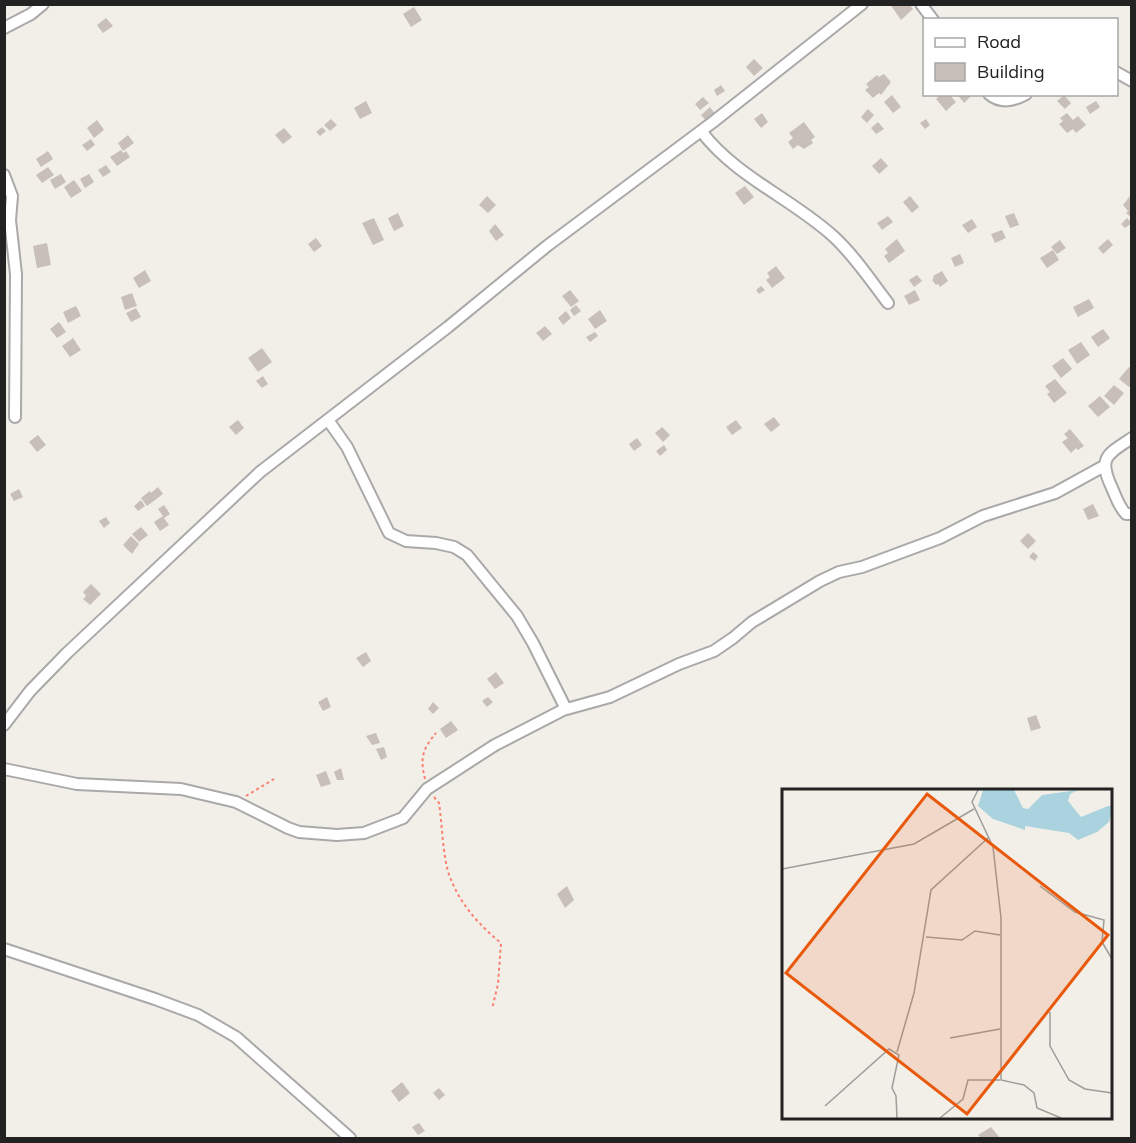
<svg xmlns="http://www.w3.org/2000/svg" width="1136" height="1143" viewBox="0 0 1136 1143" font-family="Mulish,sans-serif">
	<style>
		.building { fill: #c7bfb8 }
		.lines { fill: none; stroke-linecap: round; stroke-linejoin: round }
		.minor-casing { stroke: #a9a9a9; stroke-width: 14 }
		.path { stroke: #fa8072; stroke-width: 2; stroke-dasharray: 3 3; stroke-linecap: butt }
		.minor { stroke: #fff; stroke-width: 10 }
		.inset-road { fill: none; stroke: #9f9d99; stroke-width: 1.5 }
		.view { fill: #e8590c; fill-opacity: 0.15; stroke: #e8590c; stroke-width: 3 }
		.inset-edge { fill: none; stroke: #222; stroke-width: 3 }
	</style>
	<rect width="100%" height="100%" fill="#f2efe9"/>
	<path class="building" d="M890,4H909L913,9L901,20Z
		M414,7L422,20L411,27L403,14Z
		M106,18L113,26L103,33L97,25Z
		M754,59L763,68L754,76L746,67Z
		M884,74L891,82L881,95L879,93L873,98L865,90L869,87L866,84L877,75L879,77Z
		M721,85L725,91L717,96L714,90Z
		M941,94H949L956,102L946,111L936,99Z
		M957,94H973L964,103Z
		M892,95L901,107L893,113L884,102Z
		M1064,95L1071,103L1065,109L1057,101Z
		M703,97L709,103L700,110L695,104Z
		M366,101L372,113L360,119L354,108Z
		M1096,101L1100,107L1090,114L1086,107Z
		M710,107L716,115L707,122L701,115Z
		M868,109L874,115L867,123L861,117Z
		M762,113L768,122L761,128L754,119Z
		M1067,113L1073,120L1078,116L1086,125L1076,133L1073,129L1067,133L1059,124L1063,121L1060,118Z
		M331,119L337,125L330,131L324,125Z
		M926,119L930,125L925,129L920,123Z
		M97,120L104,130L94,138L87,128Z
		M804,122L815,137L811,140L813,143L804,149L798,145L793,149L788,142L793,138L789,133Z
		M878,122L884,129L876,134L871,128Z
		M322,127L326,131L320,136L316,132Z
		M284,128L292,137L283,144L275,135Z
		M128,135L134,143L123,151L118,143Z
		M91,139L95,145L87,151L82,145Z
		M121,150L123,153L126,151L130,157L117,166L110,157Z
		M48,151L53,159L41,167L36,159Z
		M881,158L888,166L879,174L872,166Z
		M106,165L111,172L103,177L98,170Z
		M48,167L54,175L42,183L36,175Z
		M61,174L66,182L55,189L50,180Z
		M89,174L94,182L85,188L80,179Z
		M74,180L82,191L71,198L64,187Z
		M745,186L754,197L744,205L735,193Z
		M487,196L496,205L488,213L479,205Z
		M910,196L919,207L912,213L903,202Z
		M1130,196L1132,198V218L1126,213L1128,211L1123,205Z
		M398,213L404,226L394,231L388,218Z
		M1014,213L1019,225L1010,228L1005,216Z
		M888,216L893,222L882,230L877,223Z
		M374,218L384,240L373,245L362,223Z
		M1127,218L1132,223L1125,228L1121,224Z
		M972,219L977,227L968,233L962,225Z
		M495,224L504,235L496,241L489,231Z
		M1002,230L1006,238L995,243L991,234Z
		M316,238L322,246L314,252L308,244Z
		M897,239L905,251L889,263L884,256L888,253L885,249Z
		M1108,239L1113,245L1103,254L1098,248Z
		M1060,240L1066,248L1057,254L1051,247Z
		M47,243L51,265L37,268L33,246Z
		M1053,250L1059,260L1047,268L1040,258Z
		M960,254L964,263L955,267L951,258Z
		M776,266L785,278L772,288L766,280L770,277L767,273Z
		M145,270L151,281L139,288L133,278Z
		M942,271L948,281L940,287L938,284L936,285L932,280L934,278L933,276Z
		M917,275L922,281L914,287L909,280Z
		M761,286L765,290L759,294L756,290Z
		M570,290L579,301L571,307L562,296Z
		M915,290L920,300L909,305L904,296Z
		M132,293L137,306L125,310L121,297Z
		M1089,299L1094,308L1078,317L1073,307Z
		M576,305L581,311L574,316L570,310Z
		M76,306L81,316L68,323L63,312Z
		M136,308L141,317L131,322L126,313Z
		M600,310L607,321L595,329L588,319Z
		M566,311L571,318L563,325L558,318Z
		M59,322L66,332L57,338L50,329Z
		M545,326L552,334L543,341L536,333Z
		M1103,329L1110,338L1098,347L1091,337Z
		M595,332L598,336L590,342L586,337Z
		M73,338L81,350L70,357L62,346Z
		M1081,342L1090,355L1077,364L1068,350Z
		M262,348L272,362L258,372L248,358Z
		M1063,358L1072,369L1061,378L1052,366Z
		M1129,367L1132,369V384L1129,387L1119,379Z
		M263,376L268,384L262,388L256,381Z
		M1055,379L1067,393L1054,403L1047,394L1050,392L1045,386Z
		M1114,385L1124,393L1114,405L1104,396Z
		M1100,396L1110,407L1098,417L1088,406Z
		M774,417L780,425L771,432L764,424Z
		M238,420L244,428L236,435L229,427Z
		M736,420L742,428L732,435L726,427Z
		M662,427L670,435L663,442L655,433Z
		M1070,429L1084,446L1078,450L1076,448L1071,453L1062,442L1068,438L1064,434Z
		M38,435L46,445L37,452L29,442Z
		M637,438L642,445L634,451L629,444Z
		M664,445L667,450L660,456L656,451Z
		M158,487L163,494L147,506L141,498L150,491L151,493Z
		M19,489L23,497L14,501L10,494Z
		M141,500L145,506L138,511L134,506Z
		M1093,504L1099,516L1088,520L1083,509Z
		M164,505L170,514L164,518L169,525L160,531L154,522L163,516L158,509Z
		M106,517L110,523L104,528L99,521Z
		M141,527L148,535L139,542L132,534Z
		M1028,533L1036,541L1028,549L1020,541Z
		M131,536L139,544L132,554L123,545Z
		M1033,552L1038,556L1035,561L1029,557Z
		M91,584L101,594L90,605L83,599L86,596L83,592Z
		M366,652L371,661L363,667L356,658Z
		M496,672L504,683L495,689L487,679Z
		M327,697L331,707L323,711L318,702Z
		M488,697L493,702L487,707L482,701Z
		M433,702L439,708L433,714L428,709Z
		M1036,715L1041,728L1031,731L1027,718Z
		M451,721L458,730L446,738L440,729Z
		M376,733L380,743L372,745L366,736Z
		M384,747L387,757L381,760L376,749Z
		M341,768L344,780H337L334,772Z
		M326,771L331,784L321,787L316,775Z
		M567,886L574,900L565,908L557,894Z
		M402,1082L410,1093L399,1102L391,1091Z
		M439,1088L445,1095L439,1100L433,1093Z
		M419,1123L425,1131L418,1135L412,1127Z
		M991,1127L1000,1138H981L978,1135Z"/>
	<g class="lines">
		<g class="minor-casing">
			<path id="minor" d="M921,4L933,20
				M4,28L31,14L43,4
				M1116,72L1132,81
				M989,94C1001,104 1013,101 1026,94
				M701,131C736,177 791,198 833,236C854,255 871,281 888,303
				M4,175L12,196L10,220L16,274L15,417
				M328,420L347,447L389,533L406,541L436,543L454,547L467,555L517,616L533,643L566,709
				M1132,438C1106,455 1098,458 1112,488C1116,497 1119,507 1126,514H1132
				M4,725L30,691L67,653L260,472L448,327L547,246L713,122L862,4
				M4,769L77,784L181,789L236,802L288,828L299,832L337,835L364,833L403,818L427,789L495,745L563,710L610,697L679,664L714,651L733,638L752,622L820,581L839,572L862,567L940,538L983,516L1055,493L1104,466
				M4,949L155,999L198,1015L236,1037L350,1138"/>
		</g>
		<path class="path" d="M425,779C420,758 422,750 436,733
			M246,796L274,779
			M434,797L439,803C442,822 443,861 450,877C460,904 479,925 501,943L498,984L492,1009"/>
		<use href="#minor" class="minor"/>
	</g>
	<g transform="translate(782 789)">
		<rect width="330" height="330" fill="#f2efe9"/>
		<path d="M201,1H232L241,19L246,20L260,6L296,1L288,5L286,12L299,28L326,17H330V22L327,33L315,43L296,51L287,44L243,37V41L211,30L196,17Z" fill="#aad3df"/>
		<path class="inset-road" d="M196,1L190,13L211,58L219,129V291L242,296L252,304L255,319L279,329M0,80L132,55L192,20M258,97L293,123L322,131L320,153L330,170M144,148L180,151L193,142L218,146M268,223V257L287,291L303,300L330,304M168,249L218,240M115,263L132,204L149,101L206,49M43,317L107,260L117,266L110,299L114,307L115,329M158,329L181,310L186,291H218"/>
		<path class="view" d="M145,5L326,146L185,325L4,184Z"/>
		<rect width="330" height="330" class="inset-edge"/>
	</g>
	<rect width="1136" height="1143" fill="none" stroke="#222222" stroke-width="12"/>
	<rect x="923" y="18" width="195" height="78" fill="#ffffff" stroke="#a7a7a7" stroke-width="1.5"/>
	<rect x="935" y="38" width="30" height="9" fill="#ffffff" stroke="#a7a7a7" stroke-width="1.5"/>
	<text x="977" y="48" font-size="18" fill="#222222">Road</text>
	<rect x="935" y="63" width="30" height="18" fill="#c7bfb8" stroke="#a7a7a7" stroke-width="1.5"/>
	<text x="977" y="78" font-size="18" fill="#222222">Building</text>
</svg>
